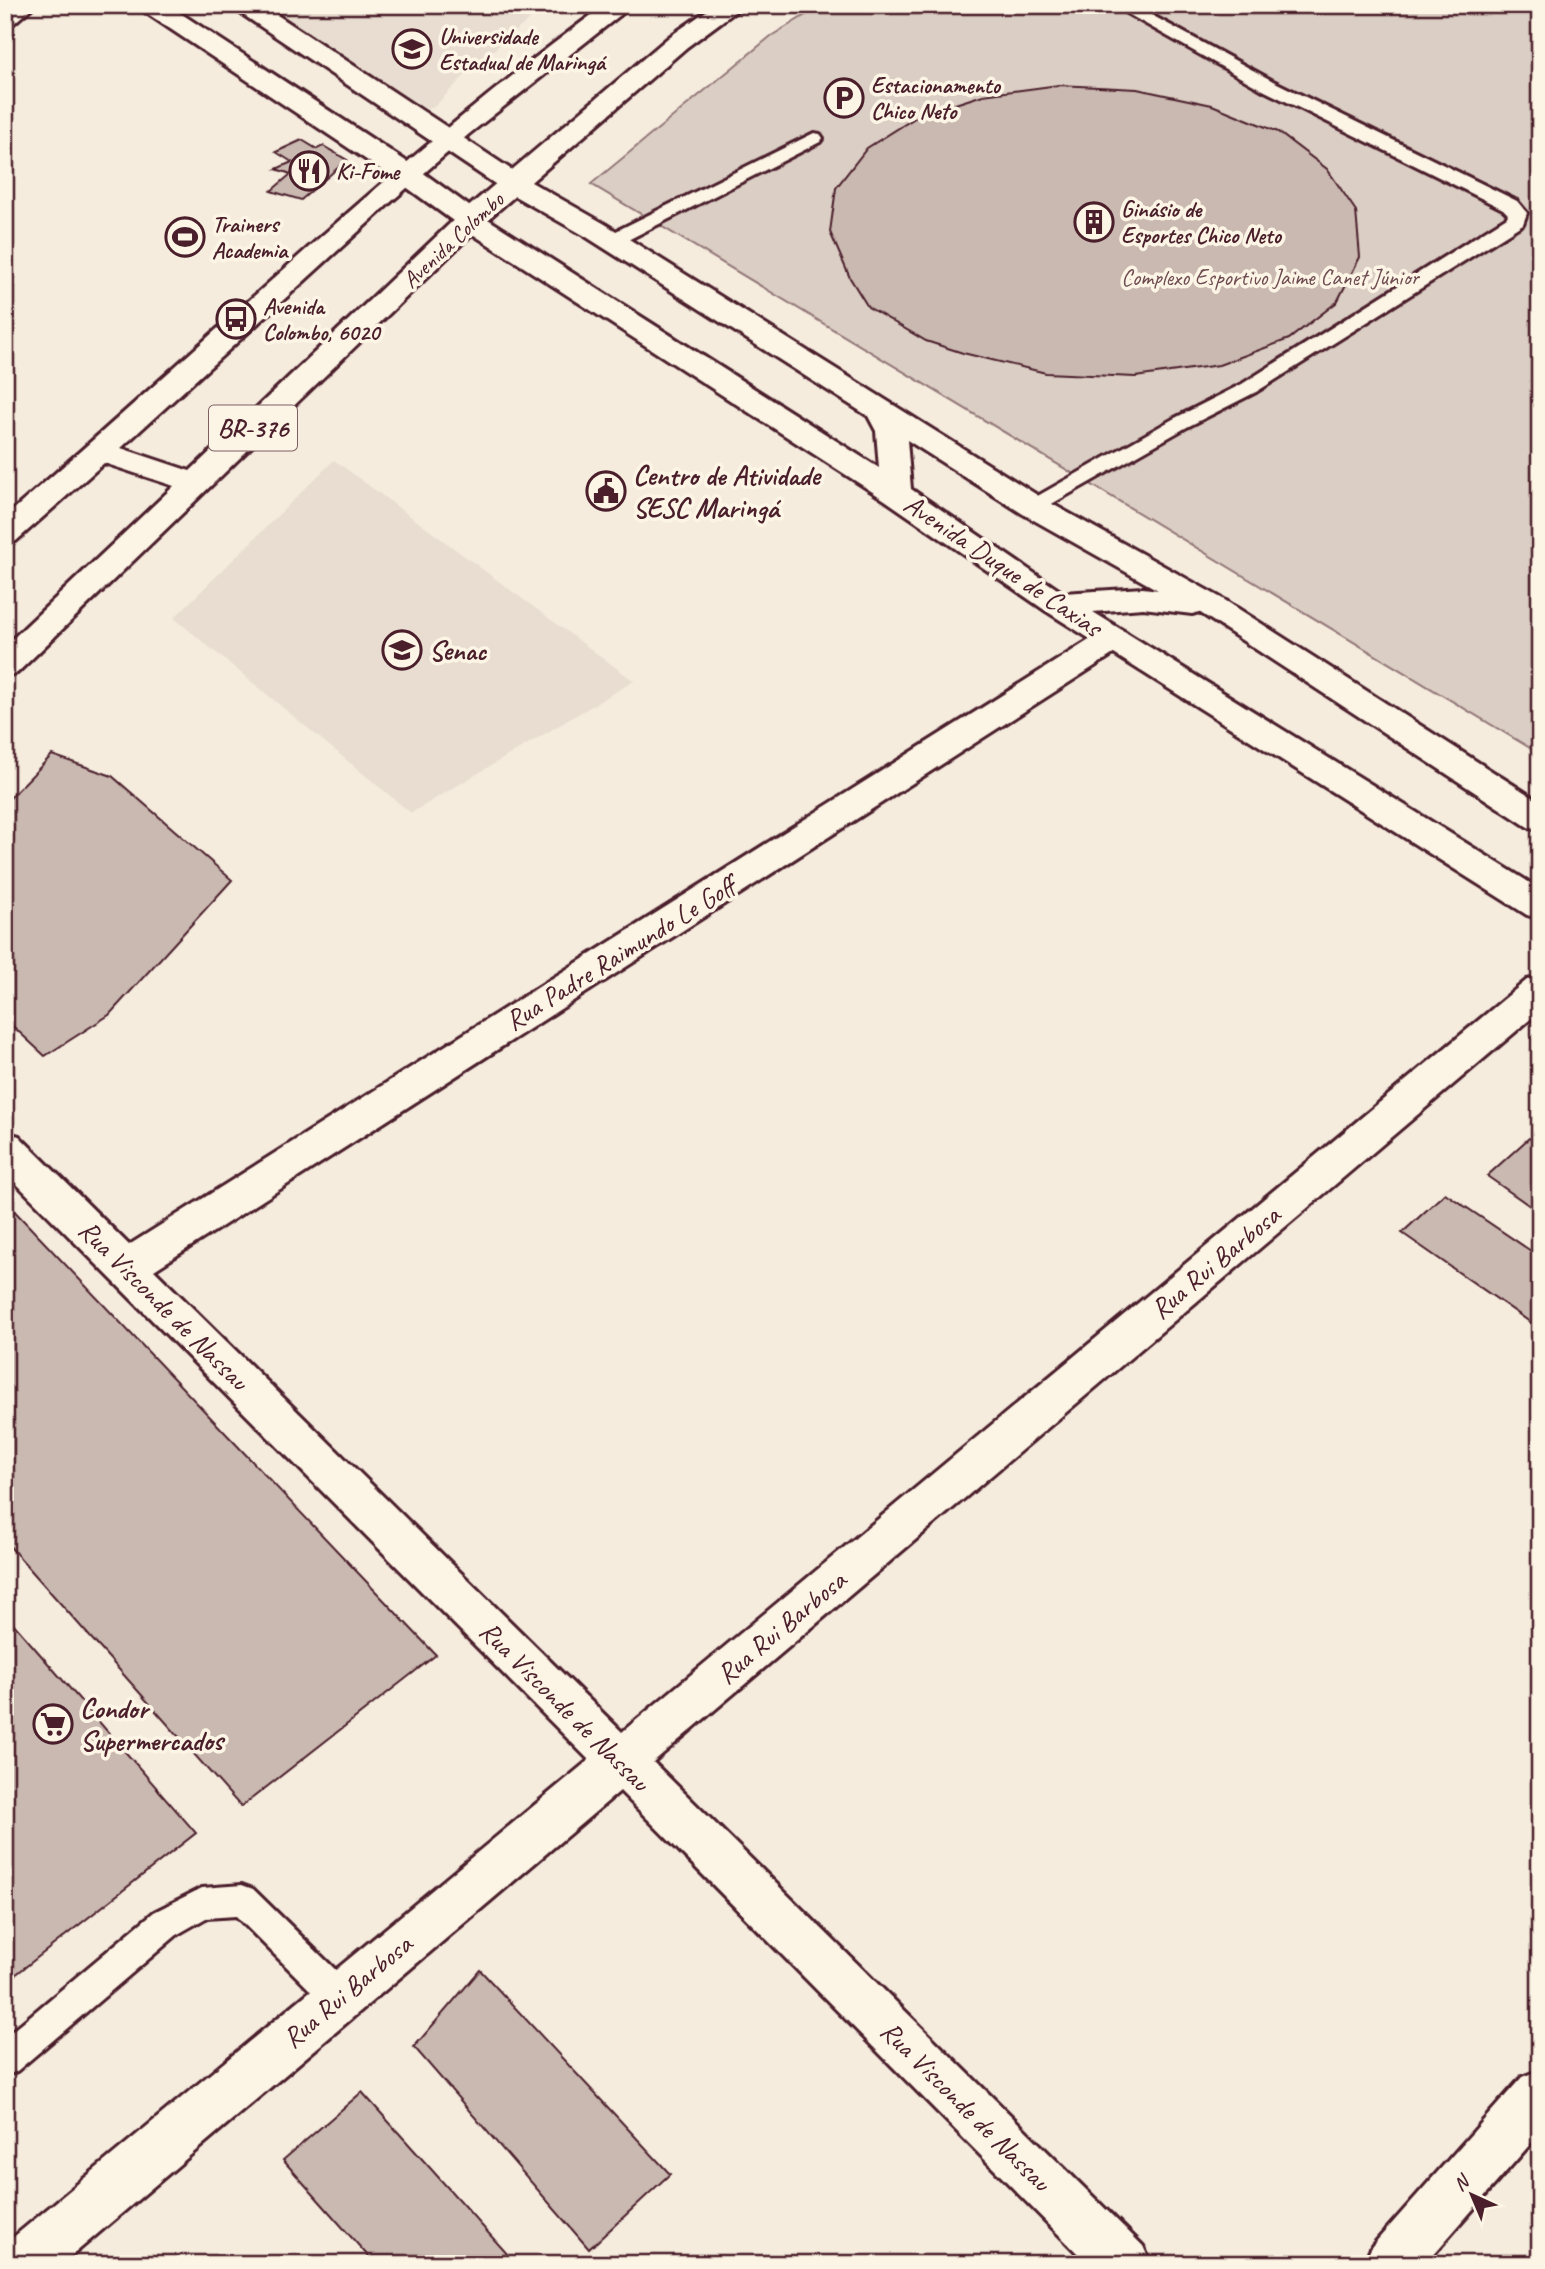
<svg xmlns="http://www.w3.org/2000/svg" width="1545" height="2269" viewBox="0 0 1545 2269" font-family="Caveat,sans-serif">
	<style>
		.built { fill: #e8ddd0 }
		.green { fill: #dbcec4; stroke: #927678; stroke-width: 2 }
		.building { fill: #cab9b1; stroke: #4a1f2b; stroke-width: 2 }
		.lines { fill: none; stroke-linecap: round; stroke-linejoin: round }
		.lane-casing { stroke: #4a1f2b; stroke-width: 6 }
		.street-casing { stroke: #4a1f2b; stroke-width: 6 }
		.secondary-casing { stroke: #4a1f2b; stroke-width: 6 }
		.primary-casing { stroke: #4a1f2b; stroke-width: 6 }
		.lane { fill: #fcf5e5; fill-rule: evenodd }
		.street { fill: #fcf5e5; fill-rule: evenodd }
		.secondary { fill: #fcf5e5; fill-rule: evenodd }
		.primary { fill: #fcf5e5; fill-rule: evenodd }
		.labels { text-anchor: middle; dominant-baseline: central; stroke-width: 7; stroke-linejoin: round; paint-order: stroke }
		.far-poi-label { font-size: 23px; font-weight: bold; fill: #4a1f2b; stroke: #fcf5e5; text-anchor: start }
		.far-street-label { font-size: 23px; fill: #4a1f2b; stroke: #fcf5e5 }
		.far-park-label { font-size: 23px; fill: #6e4b51; stroke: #fcf5e5 }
		.shield { fill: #fcf5e5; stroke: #7f5f63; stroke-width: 2 }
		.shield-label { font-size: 26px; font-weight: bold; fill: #4a1f2b }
		.poi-label { font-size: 28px; font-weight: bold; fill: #4a1f2b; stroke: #fcf5e5; text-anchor: start }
		.street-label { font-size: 28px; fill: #4a1f2b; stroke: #fcf5e5 }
	</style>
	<rect width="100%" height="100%" fill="#f5ecde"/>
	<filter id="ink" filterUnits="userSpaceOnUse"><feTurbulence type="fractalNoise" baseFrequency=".0143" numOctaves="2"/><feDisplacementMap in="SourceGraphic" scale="14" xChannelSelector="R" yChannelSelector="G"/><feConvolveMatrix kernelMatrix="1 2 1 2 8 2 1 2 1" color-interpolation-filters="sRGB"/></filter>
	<g filter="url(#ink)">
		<path class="built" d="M259,5H550L525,23L466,74L434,107L427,109Z
			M334,460L634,681L411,813L174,618Z"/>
		<path class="green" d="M822,5H1540V754L591,184L771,36Z"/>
		<path class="building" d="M1059,85L1137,89L1212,105L1278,132L1327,169L1356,211L1360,257L1337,302L1289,339L1219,365L1135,377L1046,373L963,353L926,341L868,307L850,278L830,232L836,188L867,148L918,116L983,95Z
			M302,140L317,149L323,146L347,160L301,200L271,191L291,174L276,169L292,162L276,152Z
			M52,755L112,776L232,880L109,1015L45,1056L5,1019V803Z
			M1529,1138L1540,1145V1213L1487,1176Z
			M1445,1193L1540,1257V1329L1402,1233Z
			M5,1201L436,1655L241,1807L5,1541Z
			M5,1614L196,1833L5,1983Z
			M480,1970L670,2174L589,2249L414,2047Z
			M362,2092L509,2256L502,2264H375L283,2160Z"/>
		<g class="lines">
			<g class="lane-casing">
				<path id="lane" d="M1112,5H1133L1273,81L1517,201L1527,213L1523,224L1256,392L1187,427L1034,514L1027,512L1023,507L1027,502L1173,419L1242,384L1507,217L1508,214L1503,209L1261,89Z
					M814,133L820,134L823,138L820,142L618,245H604L602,241L604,237Z
					M242,1885L253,1889L352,1986L357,1997L352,2008L340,2013L328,2008L236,1916L206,1918L178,1934L17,2071L5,2076V2037L154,1912L202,1888Z"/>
			</g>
			<g class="street-casing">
				<path id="street" d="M35,5L14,23L5,25L6,5Z
					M1114,628L1126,632L1130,639L1126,646L154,1270L622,1732L1527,980L1540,977V1011L653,1762L1143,2246L1151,2264H1088L620,1791L62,2264H5V2244L589,1760L5,1172V1132L19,1136L129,1245L1102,632Z
					M1540,2070V2133L1425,2264H1364L1372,2246L1522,2077Z"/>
			</g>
			<g class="secondary-casing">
				<path id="secondary" d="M139,5H168L418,169L480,214L879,468L876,431L868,416L585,236L504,190L236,10L233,5H262L524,178L605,224L1045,500L1223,599L1540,802V831L1528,827L1199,612L1192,614L1143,608L1093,612L1540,889V919L1527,915L1046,611L885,500L460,226L398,181L142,10ZM907,440L1023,514L1158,590L1143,588L1063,593L911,489Z"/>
			</g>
			<g class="primary-casing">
				<path id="primary" d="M605,5H633L469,134L392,201L121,448L190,471L460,214L669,37L715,5H744L687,47L480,226L17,673L5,676V646L174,486L104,463L16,541L5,544V517C205,345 392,161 605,5Z"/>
			</g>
			<use href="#lane" class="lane"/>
			<use href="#street" class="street"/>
			<use href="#secondary" class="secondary"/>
			<use href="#primary" class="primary"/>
		</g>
	</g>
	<defs>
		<g id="university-ring" transform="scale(2.0125)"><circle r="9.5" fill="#fcf5e5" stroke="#4a1f2b" stroke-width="1.5"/><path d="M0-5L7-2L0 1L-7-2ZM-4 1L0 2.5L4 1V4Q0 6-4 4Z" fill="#4a1f2b"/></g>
		<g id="parking-ring" transform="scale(2.0125)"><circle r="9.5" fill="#fcf5e5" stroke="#4a1f2b" stroke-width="1.5"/><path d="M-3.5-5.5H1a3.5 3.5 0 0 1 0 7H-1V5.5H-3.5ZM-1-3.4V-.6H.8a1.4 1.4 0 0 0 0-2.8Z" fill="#4a1f2b"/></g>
		<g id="restaurant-ring" transform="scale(2.0125)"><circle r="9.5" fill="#fcf5e5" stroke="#4a1f2b" stroke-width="1.5"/><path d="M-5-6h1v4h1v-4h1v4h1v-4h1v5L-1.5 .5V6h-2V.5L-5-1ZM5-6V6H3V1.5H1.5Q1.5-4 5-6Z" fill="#4a1f2b"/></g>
		<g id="building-ring" transform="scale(2.0125)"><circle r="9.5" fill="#fcf5e5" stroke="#4a1f2b" stroke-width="1.5"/><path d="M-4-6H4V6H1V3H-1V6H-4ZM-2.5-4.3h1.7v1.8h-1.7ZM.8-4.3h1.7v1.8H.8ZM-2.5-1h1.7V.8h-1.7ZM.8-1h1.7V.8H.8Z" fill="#4a1f2b"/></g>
		<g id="stadium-ring" transform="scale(2.0125)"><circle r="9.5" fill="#fcf5e5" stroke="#4a1f2b" stroke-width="1.5"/><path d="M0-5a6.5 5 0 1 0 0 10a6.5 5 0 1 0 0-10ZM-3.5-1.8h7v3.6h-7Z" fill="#4a1f2b"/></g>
		<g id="bus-ring" transform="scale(2.0125)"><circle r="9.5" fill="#fcf5e5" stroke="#4a1f2b" stroke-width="1.5"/><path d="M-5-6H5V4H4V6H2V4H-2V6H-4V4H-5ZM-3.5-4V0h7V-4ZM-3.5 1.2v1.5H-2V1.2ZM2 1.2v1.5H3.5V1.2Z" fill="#4a1f2b"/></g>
		<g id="civic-ring" transform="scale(2.0125)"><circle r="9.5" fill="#fcf5e5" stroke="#4a1f2b" stroke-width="1.5"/><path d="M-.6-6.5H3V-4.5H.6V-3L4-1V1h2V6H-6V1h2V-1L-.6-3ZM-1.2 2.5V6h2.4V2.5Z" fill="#4a1f2b"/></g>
		<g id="supermarket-ring" transform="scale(2.0125)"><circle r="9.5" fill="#fcf5e5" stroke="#4a1f2b" stroke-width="1.5"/><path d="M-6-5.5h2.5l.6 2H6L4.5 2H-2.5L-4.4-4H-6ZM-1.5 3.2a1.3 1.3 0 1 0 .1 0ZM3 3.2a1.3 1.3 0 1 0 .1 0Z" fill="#4a1f2b"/></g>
	</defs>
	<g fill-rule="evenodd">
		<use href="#university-ring" x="412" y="49"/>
		<use href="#parking-ring" x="844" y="98"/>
		<use href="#restaurant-ring" x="309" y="171"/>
		<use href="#building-ring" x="1094" y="222"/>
		<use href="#stadium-ring" x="185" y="237"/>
		<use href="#bus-ring" x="236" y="319"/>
		<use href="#civic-ring" x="606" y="491"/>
		<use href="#university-ring" x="402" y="650"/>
		<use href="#supermarket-ring" x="53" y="1724"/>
	</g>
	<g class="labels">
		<g class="far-poi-label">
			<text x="439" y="36">Universidade<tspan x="439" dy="26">Estadual de Maringá</tspan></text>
			<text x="871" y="85">Estacionamento<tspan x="871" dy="26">Chico Neto</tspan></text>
			<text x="336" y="171">Ki-Fome</text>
			<text x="1121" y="209">Ginásio de<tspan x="1121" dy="26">Esportes Chico Neto</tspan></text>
			<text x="212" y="224">Trainers<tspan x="212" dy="26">Academia</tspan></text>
			<text x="263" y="306">Avenida<tspan x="263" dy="26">Colombo, 6020</tspan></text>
		</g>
		<g class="far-street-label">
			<text transform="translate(453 240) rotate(-43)">Avenida Colombo</text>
		</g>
		<g class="far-park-label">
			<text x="1270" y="277">Complexo Esportivo Jaime Canet Júnior</text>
		</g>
		<rect class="shield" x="209" y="405.5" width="88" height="45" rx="5"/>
		<g class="shield-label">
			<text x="253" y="428">BR-376</text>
		</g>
		<g class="poi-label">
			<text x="633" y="475">Centro de Atividade<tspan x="633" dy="32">SESC Maringá</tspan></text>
			<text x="429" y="650">Senac</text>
			<text x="80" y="1708">Condor<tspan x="80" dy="32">Supermercados</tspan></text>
		</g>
		<g class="street-label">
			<text transform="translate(1003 565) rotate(34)">Avenida Duque de Caxias</text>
			<text transform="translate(620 953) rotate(-32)">Rua Padre Raimundo Le Goff</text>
			<text transform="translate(1215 1262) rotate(-40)">Rua Rui Barbosa</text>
			<text transform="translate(164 1305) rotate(45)">Rua Visconde de Nassau</text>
			<text transform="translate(781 1627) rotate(-40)">Rua Rui Barbosa</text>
			<text transform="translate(565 1706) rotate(45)">Rua Visconde de Nassau</text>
			<text transform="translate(347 1991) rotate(-40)">Rua Rui Barbosa</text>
			<text transform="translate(966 2106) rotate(45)">Rua Visconde de Nassau</text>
		</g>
	</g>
	<rect width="1545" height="2269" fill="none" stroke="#fcf5e5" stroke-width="28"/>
	<rect x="14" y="14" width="1517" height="2241" fill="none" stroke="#4a1f2b" stroke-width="2.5" filter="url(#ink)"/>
	<g transform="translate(1472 2195) rotate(316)" stroke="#fcf5e5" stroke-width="5" paint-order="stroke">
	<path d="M0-5L12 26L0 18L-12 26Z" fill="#4a1f2b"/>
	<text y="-10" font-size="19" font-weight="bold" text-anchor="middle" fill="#4a1f2b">N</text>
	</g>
</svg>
